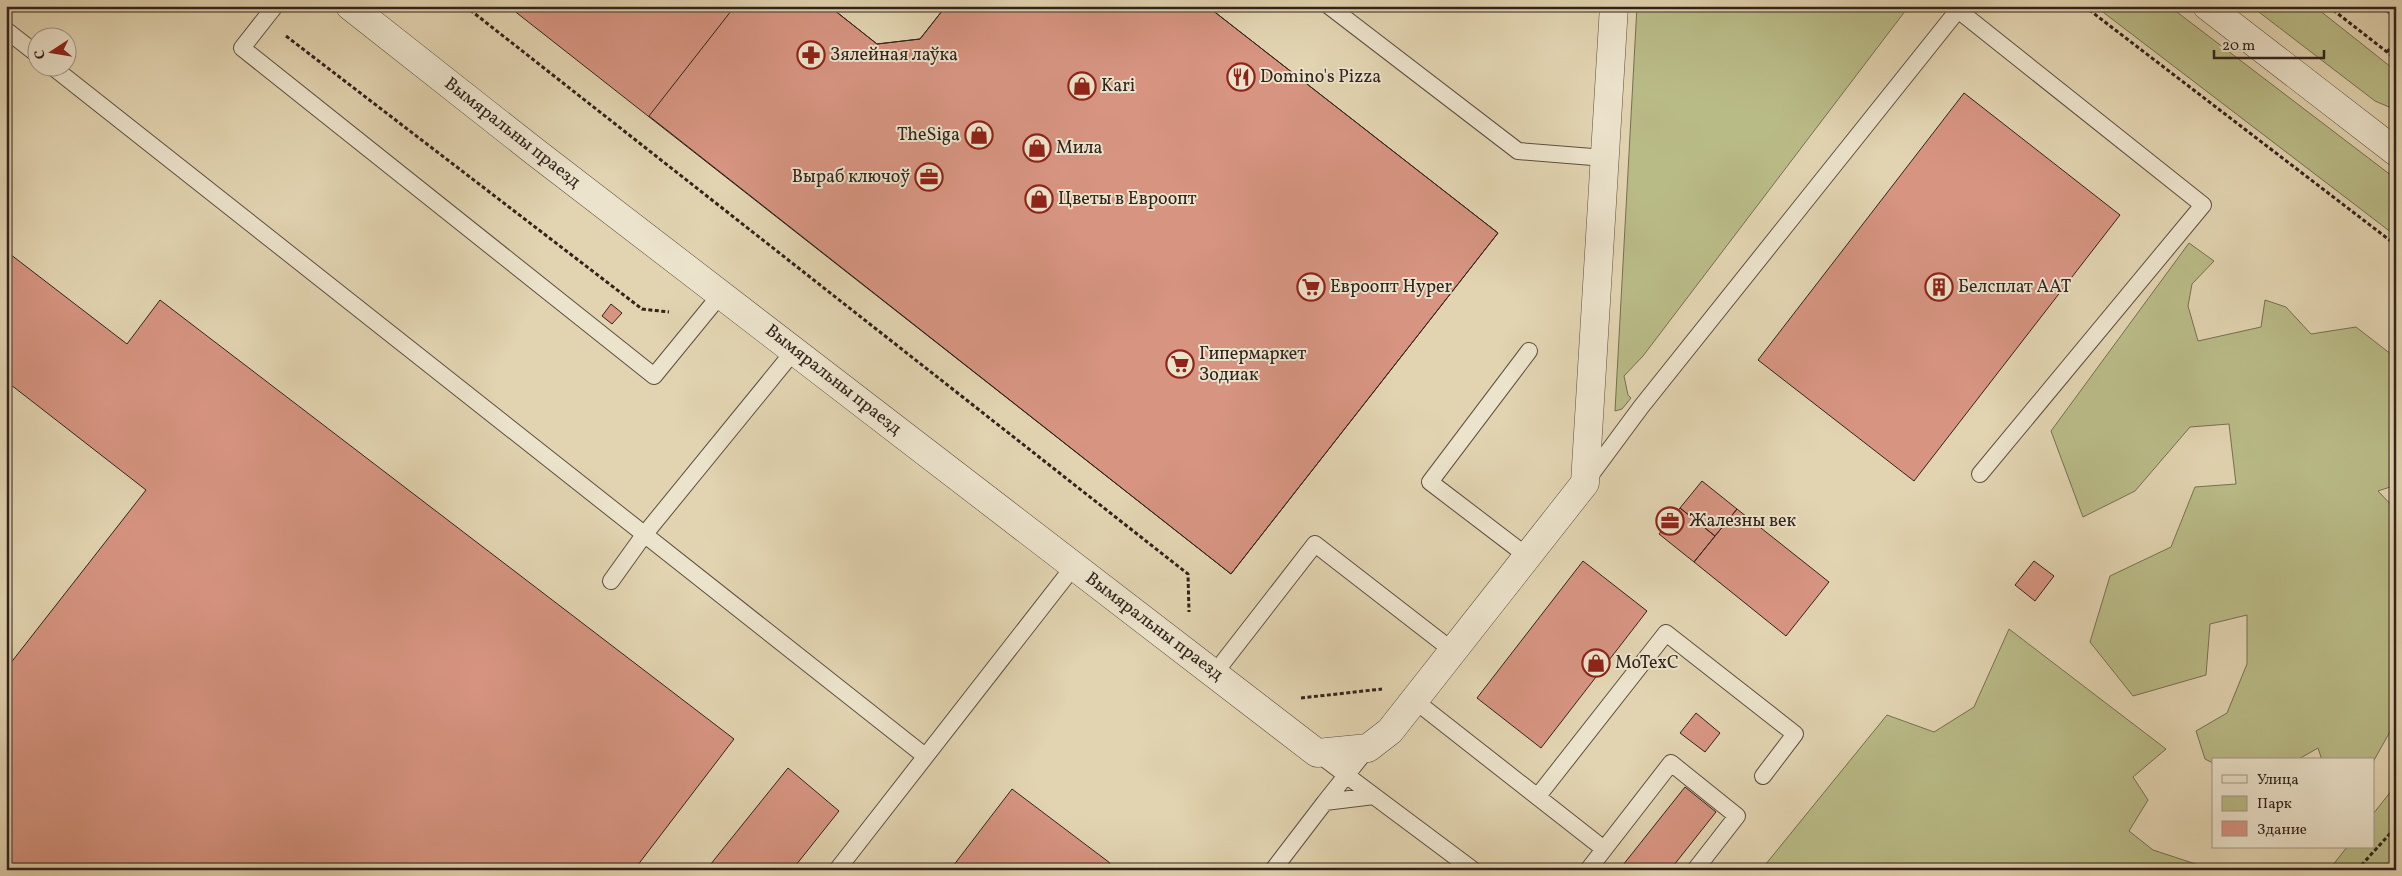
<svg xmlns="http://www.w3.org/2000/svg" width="2402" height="876" viewBox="0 0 2402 876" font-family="Vollkorn,serif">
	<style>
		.green { fill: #b9bb87; stroke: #766f52 }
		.building { fill: #d69481; stroke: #32231c }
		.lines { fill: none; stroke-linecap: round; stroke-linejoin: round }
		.service-casing { stroke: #5e4f41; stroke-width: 18 }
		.minor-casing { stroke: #5e4f41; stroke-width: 29 }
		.tertiary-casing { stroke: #5e4f41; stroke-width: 29 }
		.path { stroke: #32231c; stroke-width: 3; stroke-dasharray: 4 2.5; stroke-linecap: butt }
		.service { stroke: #ece3cc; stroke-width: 16 }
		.minor { stroke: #ece3cc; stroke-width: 28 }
		.tertiary { stroke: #ece3cc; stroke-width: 28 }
		.labels { text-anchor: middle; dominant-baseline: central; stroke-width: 4; stroke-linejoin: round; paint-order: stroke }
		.poi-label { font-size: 18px; fill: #32231c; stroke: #ece3cc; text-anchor: start }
		.street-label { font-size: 18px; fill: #32231c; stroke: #ece3cc }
	</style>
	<rect width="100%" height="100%" fill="#e2d4b1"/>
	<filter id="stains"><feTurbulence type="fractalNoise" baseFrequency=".004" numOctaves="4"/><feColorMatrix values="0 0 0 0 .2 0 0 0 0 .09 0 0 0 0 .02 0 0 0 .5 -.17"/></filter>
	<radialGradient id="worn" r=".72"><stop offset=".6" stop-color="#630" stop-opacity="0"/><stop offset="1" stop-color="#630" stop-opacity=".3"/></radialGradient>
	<path class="green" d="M1637,6H1909L1643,356L1624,376L1628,395L1631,398L1622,409L1615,411Z
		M2095,6H2169L2396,179V236Z
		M2251,6H2314L2396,71V103L2389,107L2375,101Z
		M2189,243L2214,261L2192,284L2188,306L2198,341L2261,327L2265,300L2286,307L2311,334L2356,327L2396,358V485L2378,491L2396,510V721L2373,762V760H2322L2318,748L2297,760H2213V763L2205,759L2196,731L2227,713L2247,664V615L2210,624L2206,675L2133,696L2090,642L2110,576L2171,547L2195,487L2236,484L2229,424L2190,427L2135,491L2083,517L2051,431Z
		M2009,629L2166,749L2133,777L2148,800L2129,831L2153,850L2214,870H1761L1887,715L1934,732L1974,707Z
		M2396,785V870H2329L2347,847H2373V814Z"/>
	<path class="building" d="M508,6H829L877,44L920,39L946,6H1207L1498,233L1231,574Z
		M735,6H829L877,44L920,39L946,6H1207L1498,233L1231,574L649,116Z
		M1964,93L2120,215L1914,481L1758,360Z
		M6,251L127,344L160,300L734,739L634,870H6V669L146,490L6,381Z
		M611,304L622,313L612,324L602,316Z
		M1702,481L1737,509L1715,536L1680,508Z
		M1680,508L1715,536L1694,562L1659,534Z
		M1737,509L1829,582L1786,636L1694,562Z
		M1583,561L1647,611L1541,748L1477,698Z
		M2034,561L2054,576L2035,601L2015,585Z
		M1696,713L1720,733L1705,752L1680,733Z
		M788,768L839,811L792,870H706Z
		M1685,787L1716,812L1670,870H1619Z
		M1012,789L1110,863L1106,870H950Z"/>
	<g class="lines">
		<g class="service-casing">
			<path id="service" d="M275,6L242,48L654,376L721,294L718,291
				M1329,6L1518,151L1605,158
				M6,30L38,55
				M54,68L925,756
				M1587,480L1641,407L1958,10L2203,205L1980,474
				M1527,556L1430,482L1529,351
				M611,581L644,535L794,351
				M1214,674L1315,544L1453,651
				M1414,700L1604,849
				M1317,753L1374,796
				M1538,796L1666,633L1795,734L1763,776
				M1325,802L1368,748
				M837,870L1074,566
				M1273,870L1325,802L1374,796L1473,870
				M1588,870L1671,763L1737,816L1695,870"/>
		</g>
		<g class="minor-casing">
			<path id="minor" d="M350,6L534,151L1317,753L1368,748L1390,731L1585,483L1614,6"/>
		</g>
		<g class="tertiary-casing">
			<path id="tertiary" d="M2207,6L2396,152"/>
		</g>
		<path class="path" d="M465,6L1188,574L1189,612
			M2084,6L2396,245
			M2328,6L2396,59
			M2381,6L2396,18
			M286,36L642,309L669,312
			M2387,52L2396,41
			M1301,698L1382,689
			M2357,870L2396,827"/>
		<use href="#service" class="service"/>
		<use href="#minor" class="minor"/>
		<use href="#tertiary" class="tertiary"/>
	</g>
	<defs>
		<g id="pharmacy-ring" transform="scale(1.4375)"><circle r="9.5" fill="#ece3cc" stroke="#8f2418" stroke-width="1.5"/><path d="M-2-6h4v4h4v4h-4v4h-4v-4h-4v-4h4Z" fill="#8f2418"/></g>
		<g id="restaurant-ring" transform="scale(1.4375)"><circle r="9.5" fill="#ece3cc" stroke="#8f2418" stroke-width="1.5"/><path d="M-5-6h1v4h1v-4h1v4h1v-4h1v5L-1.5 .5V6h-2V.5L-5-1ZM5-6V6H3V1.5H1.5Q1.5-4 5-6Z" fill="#8f2418"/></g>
		<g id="shop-ring" transform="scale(1.4375)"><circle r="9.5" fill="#ece3cc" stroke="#8f2418" stroke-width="1.5"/><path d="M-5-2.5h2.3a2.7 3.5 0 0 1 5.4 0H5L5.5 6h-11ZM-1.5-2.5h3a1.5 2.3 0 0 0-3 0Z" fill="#8f2418"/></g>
		<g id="office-ring" transform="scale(1.4375)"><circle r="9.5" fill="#ece3cc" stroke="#8f2418" stroke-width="1.5"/><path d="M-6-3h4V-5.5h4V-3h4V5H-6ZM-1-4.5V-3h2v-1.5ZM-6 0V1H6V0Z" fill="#8f2418"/></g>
		<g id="supermarket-ring" transform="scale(1.4375)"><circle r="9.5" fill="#ece3cc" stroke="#8f2418" stroke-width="1.5"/><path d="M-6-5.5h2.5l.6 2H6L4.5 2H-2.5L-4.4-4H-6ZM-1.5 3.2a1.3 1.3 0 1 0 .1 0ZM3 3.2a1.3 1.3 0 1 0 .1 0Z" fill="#8f2418"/></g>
		<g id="building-ring" transform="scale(1.4375)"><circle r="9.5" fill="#ece3cc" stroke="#8f2418" stroke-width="1.5"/><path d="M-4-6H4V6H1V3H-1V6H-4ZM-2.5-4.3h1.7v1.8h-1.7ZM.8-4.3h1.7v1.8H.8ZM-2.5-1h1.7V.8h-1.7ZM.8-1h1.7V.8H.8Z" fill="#8f2418"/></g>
	</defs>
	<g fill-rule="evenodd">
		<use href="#pharmacy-ring" x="811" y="55"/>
		<use href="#restaurant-ring" x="1241" y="77"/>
		<use href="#shop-ring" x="1082" y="86"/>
		<use href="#shop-ring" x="979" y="135"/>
		<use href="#shop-ring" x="1037" y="148"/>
		<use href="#office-ring" x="929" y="177"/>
		<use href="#shop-ring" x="1039" y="199"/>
		<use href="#supermarket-ring" x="1311" y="287"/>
		<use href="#building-ring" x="1939" y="287"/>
		<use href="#supermarket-ring" x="1180" y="364"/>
		<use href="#office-ring" x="1670" y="521"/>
		<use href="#shop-ring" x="1596" y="663"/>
	</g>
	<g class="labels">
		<g class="poi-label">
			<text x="830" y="55">Зялейная лаўка</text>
			<text x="1260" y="77">Domino's Pizza</text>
			<text x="1101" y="86">Kari</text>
			<text x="960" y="135" text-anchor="end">TheSiga</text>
			<text x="1056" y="148">Мила</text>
			<text x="910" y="177" text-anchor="end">Выраб ключоў</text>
			<text x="1058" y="199">Цветы в Евроопт</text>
			<text x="1330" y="287">Евроопт Hyper</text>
			<text x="1958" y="287">Белсплат ААТ</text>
			<text x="1199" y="354">Гипермаркет<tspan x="1199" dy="21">Зодиак</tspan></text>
			<text x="1689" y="521">Жалезны век</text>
			<text x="1615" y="663">MoTexC</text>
		</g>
		<g class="street-label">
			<text transform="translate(512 133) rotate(38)">Вымяральны праезд</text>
			<text transform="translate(833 380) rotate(38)">Вымяральны праезд</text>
			<text transform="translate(1154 627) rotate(37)">Вымяральны праезд</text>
		</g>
	</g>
	<rect width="2402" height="876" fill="none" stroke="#e2d4b1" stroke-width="25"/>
	<rect x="8" y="8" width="2387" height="861" fill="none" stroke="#32231c" stroke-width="2.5"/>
	<rect x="12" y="12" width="2377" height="851" fill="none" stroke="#32231c"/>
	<rect x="2212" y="758" width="162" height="90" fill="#ece3cc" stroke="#a29686"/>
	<rect x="2222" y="775" width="25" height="8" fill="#ece3cc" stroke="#a29686"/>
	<text x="2257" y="784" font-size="15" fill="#32231c">Улица</text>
	<rect x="2222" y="796" width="25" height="15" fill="#b9bb87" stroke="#a29686"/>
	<text x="2257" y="808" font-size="15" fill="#32231c">Парк</text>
	<rect x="2222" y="821" width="25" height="15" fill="#d69481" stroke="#a29686"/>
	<text x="2257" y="834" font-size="15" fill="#32231c">Здание</text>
	<g transform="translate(52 52) rotate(258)"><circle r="24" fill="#ece3cc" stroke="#a29686"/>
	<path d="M0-4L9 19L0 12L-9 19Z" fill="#8f2418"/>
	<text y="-8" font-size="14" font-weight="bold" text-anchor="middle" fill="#32231c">С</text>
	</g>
	<path d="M2214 50v8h110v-8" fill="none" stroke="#32231c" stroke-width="2.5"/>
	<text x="2222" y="50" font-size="15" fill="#32231c" stroke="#ece3cc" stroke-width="4" paint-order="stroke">20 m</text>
	<rect width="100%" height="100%" filter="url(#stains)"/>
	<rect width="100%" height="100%" fill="url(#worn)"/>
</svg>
